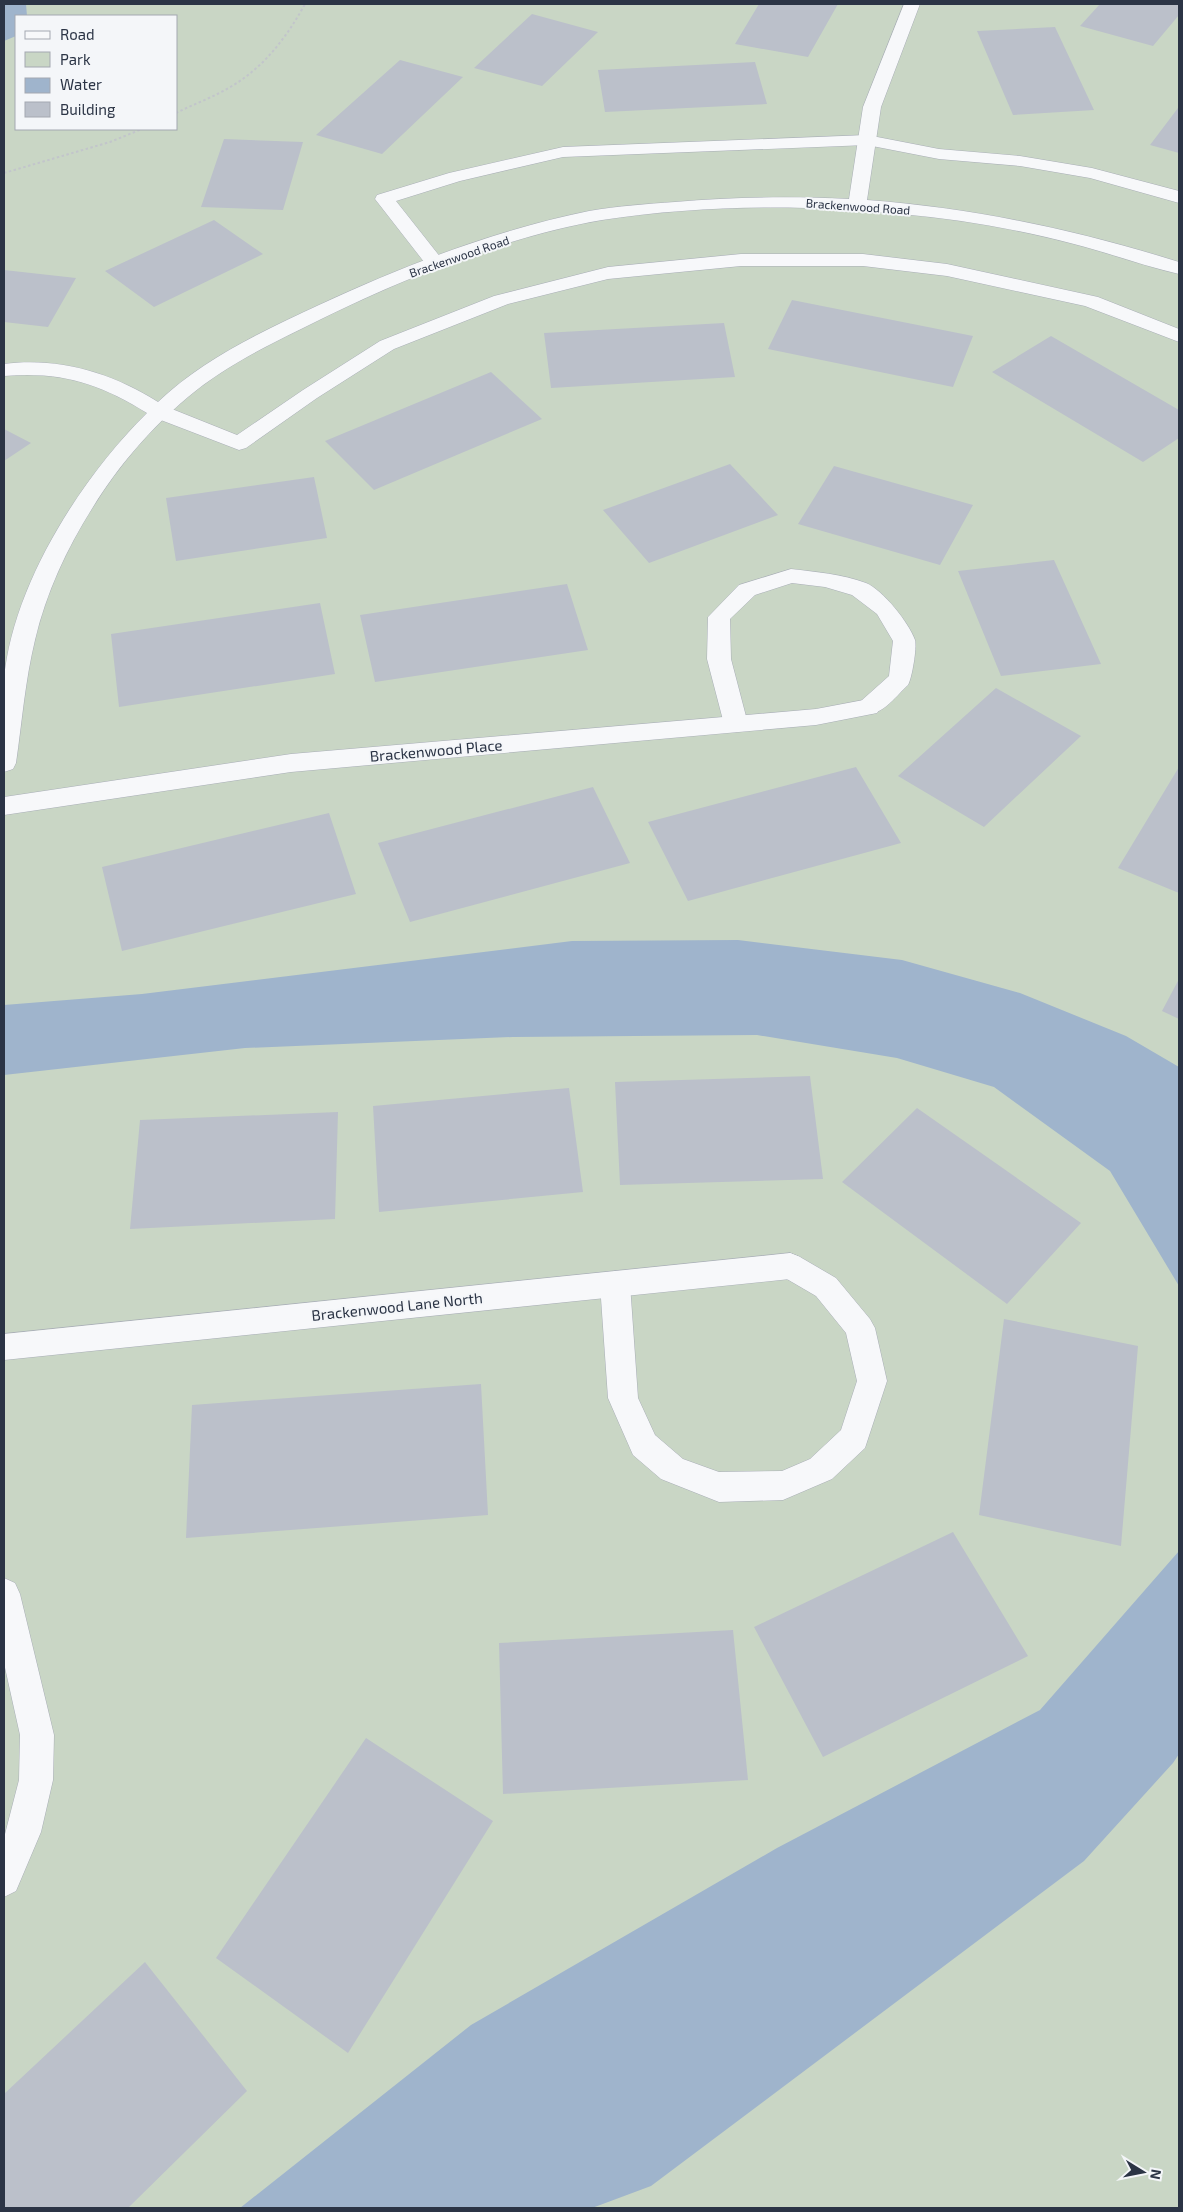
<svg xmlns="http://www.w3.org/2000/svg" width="1183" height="2212" viewBox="0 0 1183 2212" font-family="'Exo 2',sans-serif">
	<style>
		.green { fill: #c9d6c5; fill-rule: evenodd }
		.water { fill: #9fb4cc }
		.building { fill: #bbc0ca }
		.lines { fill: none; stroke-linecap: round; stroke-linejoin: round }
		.service-casing { stroke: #a9aeb7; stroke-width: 1 }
		.minor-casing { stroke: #a9aeb7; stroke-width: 1 }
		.path { stroke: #c2c5cb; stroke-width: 2; stroke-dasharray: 2.5 2.5; stroke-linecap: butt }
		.service { fill: #f7f8fa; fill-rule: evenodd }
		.minor { fill: #f7f8fa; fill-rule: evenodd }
		.labels { text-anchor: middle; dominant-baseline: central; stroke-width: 4; stroke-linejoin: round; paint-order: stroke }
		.far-street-label { font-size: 12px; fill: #2b3445; stroke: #f4f6f9 }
		.street-label { font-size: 15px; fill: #2b3445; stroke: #f4f6f9 }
	</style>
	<rect width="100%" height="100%" fill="#e4e7ec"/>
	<path class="green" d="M4,4H1179V2208H4ZM16,16H176V129H16Z"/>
	<path class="water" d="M4,4H26L27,16H16V36L4,41Z
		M738,940L902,960L1020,993L1126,1036L1179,1067V1286L1110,1171L994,1087L897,1058L757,1035L513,1037L245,1048L4,1075V1005L142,994L572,941Z
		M1179,1551V1754L1173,1763L1084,1861L651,2186L592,2208H240L471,2025L777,1848L1040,1710Z"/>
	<path class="building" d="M759,4H838L808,57L735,44Z
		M1100,4H1179V15L1153,46L1080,26Z
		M532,14L598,32L542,86L474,68Z
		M1055,27L1094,110L1013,115L977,31Z
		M400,60L463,77L382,154L316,135Z
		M755,62L767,104L605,112L598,70Z
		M1178,108L1179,153L1150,145Z
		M224,139L303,142L283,210L201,207Z
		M214,220L263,254L154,307L105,271Z
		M4,270L76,278L48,327L4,322Z
		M792,300L973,336L953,387L768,349Z
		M724,323L735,377L551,388L544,333Z
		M1051,336L1179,410V438L1143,462L992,372Z
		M491,372L542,419L374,490L325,441Z
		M4,429L31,443L4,461Z
		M730,464L778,515L649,563L603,510Z
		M834,466L973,505L940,565L798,524Z
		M314,477L327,538L176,561L166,498Z
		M1054,560L1101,664L1001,676L958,571Z
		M567,584L588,650L375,682L360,615Z
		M320,603L335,674L119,707L111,634Z
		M996,688L1081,736L984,827L898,776Z
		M856,767L901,843L688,901L648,822Z
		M1179,767V893L1118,868Z
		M593,787L630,863L410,922L378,843Z
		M329,813L356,894L122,951L102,867Z
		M1179,979V1019L1162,1011Z
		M810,1076L823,1179L620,1185L615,1082Z
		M569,1088L583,1192L379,1212L373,1106Z
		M917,1108L1081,1223L1007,1304L842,1182Z
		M338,1112L335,1219L130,1229L140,1120Z
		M1004,1319L1138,1346L1121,1546L979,1515Z
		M481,1384L488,1515L186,1538L192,1405Z
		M953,1532L1028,1656L823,1757L754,1627Z
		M733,1630L748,1780L503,1794L499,1643Z
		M366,1738L493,1821L348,2053L216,1958Z
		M145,1962L247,2091L128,2208H4V2094Z"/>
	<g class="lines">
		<g class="service-casing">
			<path id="service" d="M867,135L939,149L1020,156L1092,168L1179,191V203L1090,178L1020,166L939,159L867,145L563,157L460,181L396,201L445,263L442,267L435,269L428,267L375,199L377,195L449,173L563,147Z
				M741,254H863L947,264L1098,297L1179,329V342L1085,306L947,276L863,266H741L608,279L508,304L394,349L317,398L246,448L239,450L153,417L150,412L153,407L160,406L167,407L237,435L303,390L380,341L494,296L608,267Z
				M791,569C816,572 842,574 866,583C883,590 909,623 915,640C917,648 912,678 908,685C895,697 880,719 861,713L857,707L861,701L889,676L893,641L877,614L852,595L825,587L792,583L755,595L730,619L731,659L748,724L744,730L736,732L728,730L724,724L707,659L708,617L739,585Z
				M790,1253L800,1257L836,1278L870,1319L875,1328L887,1381L865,1448L832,1479L783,1500L719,1502L661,1479L633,1455L608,1398L600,1284L605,1275L615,1271L625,1275L630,1284L638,1398L655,1435L683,1459L719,1472L782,1471L810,1459L841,1430L857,1381L846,1333L816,1296L780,1275L775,1266L780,1257Z"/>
		</g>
		<g class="minor-casing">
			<path id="minor" d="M904,4H920L881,107L867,200C974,208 1077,230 1179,262V274C1144,266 1109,253 1074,244C1017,229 959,219 901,214C805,204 699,205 602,220C502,237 392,283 301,329C262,348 221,369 188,397C152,427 118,466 93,507C67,548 46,593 35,640C25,681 22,722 16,763L13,769L4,772C4,742 1,710 4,680C12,586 81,478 147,413C99,383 60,371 4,376V364C59,357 112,373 158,402C203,359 263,331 319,305C405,265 496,230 589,211C618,206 647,204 675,202C733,197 791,196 849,199L863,107Z
				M869,699L877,701L881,707L877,713L816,725L291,772L4,815V797L291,754L816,709Z
				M790,1253L800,1257L805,1266L800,1275L790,1279L4,1360V1334Z
				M4,1578L15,1583L20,1594L54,1735L53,1780L41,1832L16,1891L4,1897V1838L19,1780L20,1735L4,1663Z"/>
		</g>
		<path class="path" d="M176,113C194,104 214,97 232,86C264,67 287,37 305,4
			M4,173L110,142L142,129"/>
		<use href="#service" class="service"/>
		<use href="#minor" class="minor"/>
	</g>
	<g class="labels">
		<g class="far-street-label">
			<text transform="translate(858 206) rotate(4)">Brackenwood Road</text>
			<text transform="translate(459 256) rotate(-19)">Brackenwood Road</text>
		</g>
		<g class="street-label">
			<text transform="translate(436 750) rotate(-5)">Brackenwood Place</text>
			<text transform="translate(397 1306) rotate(-6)">Brackenwood Lane North</text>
		</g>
	</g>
	<rect width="1183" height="2212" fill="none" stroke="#2b3445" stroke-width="10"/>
	<rect x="15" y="15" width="162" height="115" fill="#f4f6f9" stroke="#a4a8b1"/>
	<rect x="25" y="31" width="25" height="8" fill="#f7f8fa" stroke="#a4a8b1"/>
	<text x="60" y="40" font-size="15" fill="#2b3445">Road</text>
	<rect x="25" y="52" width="25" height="15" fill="#c9d6c5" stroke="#a4a8b1"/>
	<text x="60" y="65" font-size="15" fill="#2b3445">Park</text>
	<rect x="25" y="78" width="25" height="15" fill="#9fb4cc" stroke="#a4a8b1"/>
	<text x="60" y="90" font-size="15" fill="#2b3445">Water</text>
	<rect x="25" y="102" width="25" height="15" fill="#bbc0ca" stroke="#a4a8b1"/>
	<text x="60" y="115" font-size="15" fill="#2b3445">Building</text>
	<g transform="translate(1143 2172) rotate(100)" stroke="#f4f6f9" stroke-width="4" paint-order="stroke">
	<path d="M0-4L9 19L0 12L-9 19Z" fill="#2b3445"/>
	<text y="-8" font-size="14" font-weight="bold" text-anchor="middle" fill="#2b3445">N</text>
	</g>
</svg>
